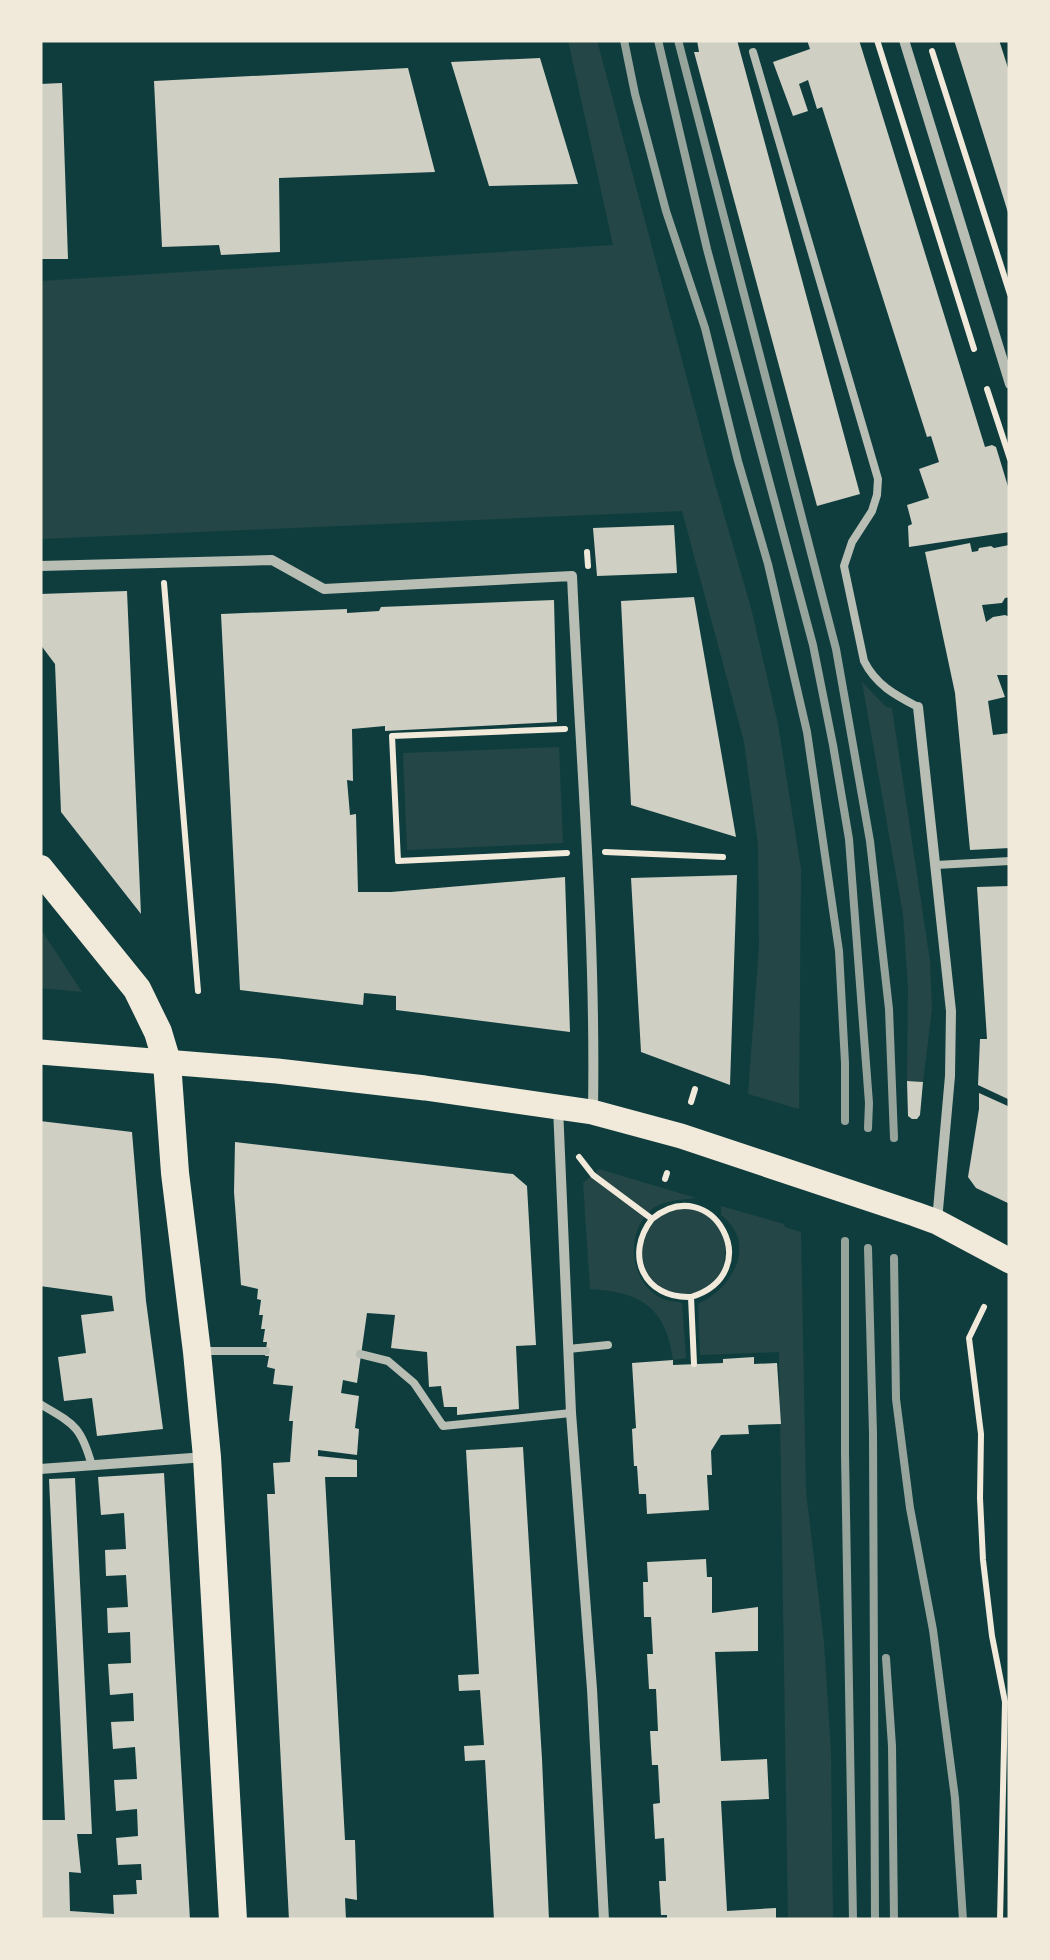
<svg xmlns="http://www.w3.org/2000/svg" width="1050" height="1960" viewBox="0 0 1050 1960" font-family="Lato,sans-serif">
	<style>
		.green { fill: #244646 }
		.building { fill: #cfcfc3 }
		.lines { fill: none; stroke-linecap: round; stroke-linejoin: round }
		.path { stroke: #f1e9da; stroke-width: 6 }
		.service { stroke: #b8beb3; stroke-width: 8 }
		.minor { stroke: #b8beb3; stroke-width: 10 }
		.primary { stroke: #f1e9da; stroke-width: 25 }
		.trunk { stroke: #f1e9da; stroke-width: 28 }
		.rail { stroke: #97a49c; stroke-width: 8 }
	</style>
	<rect width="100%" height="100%" fill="#0f3d3e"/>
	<path class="green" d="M568,40H597L712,473L751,608L778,724L801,869L799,1109L748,1094L759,947L758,845L744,742L682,511L40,539V281L613,245Z
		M862,682L886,707L892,708L930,961L932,1009L923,1082L907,1081L908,988L903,914Z
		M559,747L563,843L407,850L403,753Z
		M40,928L82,992L40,988Z
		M599,1169L696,1198C681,1200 662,1200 650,1211C625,1234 630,1280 659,1297C665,1301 674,1301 682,1303L686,1358L673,1360C666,1308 642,1292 590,1289L583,1183Z
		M721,1206L784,1224L785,1227L801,1232L806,1492L824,1642L831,1753L833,1920H788L779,1352L700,1355L698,1304C733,1288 758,1243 721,1215Z
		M675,1207L704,1211L727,1238L722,1277L691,1297L662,1292L641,1268L639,1240L652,1219Z"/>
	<path class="building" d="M697,40H737L860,494L817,506L694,52H699Z
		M807,40H859L985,447L992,445L996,447L1010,493V532L909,547L908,526L912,524L907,505L929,498L919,469L939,462L931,436L927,437L822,107L817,109L808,80L799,84L808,111L793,116L773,62L810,49Z
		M954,40H999L1010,74V219Z
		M540,58L578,184L489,186L451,62Z
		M408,68L435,172L279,178L280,252L221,255L219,245L162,247L154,81Z
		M62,83L68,259H40V84Z
		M674,525L677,573L597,576L593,528Z
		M970,543L972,552L978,551L979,548L991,546L994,548L1009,545L1010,549V597L1005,598L1002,603L982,605L986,622L993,617L1005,615L1010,617V675H997L1005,697L988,701L993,735L1010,733V848L970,850L955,693L925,552Z
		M127,591L141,914L61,812L55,664L40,644V594Z
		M694,597L736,837L631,805L621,601Z
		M554,600L557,722L385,731V726L352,729L353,781L347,780L350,815L356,814L358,892H391L565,877L570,1032L396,1010V996L364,993L363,1005L240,990L221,614L347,609V613L379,611L381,607Z
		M737,875L730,1085L641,1052L631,878Z
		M1010,886V1100L978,1085L980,1039H987L977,887Z
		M907,1081L923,1082L920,1115L917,1119H912L908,1116Z
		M979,1093L1010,1107V1204L976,1188L968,1177L979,1109Z
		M40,1121L132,1132L146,1301L163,1429L97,1436L92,1398L64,1401L58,1357L86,1353L81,1315L114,1311L112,1296L40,1286Z
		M235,1142L513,1174L527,1186L536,1345L516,1346L519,1409L457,1415V1407H444L441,1386L429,1387L427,1352L391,1348L395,1315L367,1313L357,1383L343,1380L341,1393L359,1396L355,1428L359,1429L357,1455L318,1450V1456L357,1460V1477H325L345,1840H355L357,1900L345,1898L346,1920H289L267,1494H275L273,1463L290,1462L293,1421H289L293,1386L273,1384L275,1369L267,1367L269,1356H265L267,1342H263L265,1329H261L263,1315H259L261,1300L257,1299L258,1289L241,1285L234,1192Z
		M754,1357V1364L777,1363L781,1424L748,1425L749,1434L721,1435L711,1451L712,1475H707L709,1510L647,1514L646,1494H639L637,1466H634L632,1429L636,1428L632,1363L673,1360V1365L723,1363V1359Z
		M523,1447L542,1759L549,1920H494L485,1760L465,1761L464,1746L484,1745L480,1690L459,1691L458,1675L479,1674L466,1450Z
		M164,1473L190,1920H40V1820H65L49,1479L75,1478L92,1834H77L81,1873L69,1872L70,1911L114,1914L113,1895L137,1894L136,1880H142L141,1864L118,1865L116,1838L138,1836L137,1809L116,1811L114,1780L137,1779L135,1747L113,1749L111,1722L134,1721L133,1693L110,1695L108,1664L131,1663L130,1632L108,1633L107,1608L128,1607L126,1575L106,1576L105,1550L126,1549L124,1513L101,1515L98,1477Z
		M706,1559L707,1577H712V1613L758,1607V1651L715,1652L721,1761L767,1759L769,1799L721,1801L727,1911L776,1908V1920H667V1915H661L659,1881H666L664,1838L655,1839L653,1804L660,1803L658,1765H652L650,1731H658L656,1689H649L647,1654H653L651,1617H644L643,1582H648L647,1562Z"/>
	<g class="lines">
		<path class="path" d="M877,40L974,349
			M932,51L1010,294
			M987,389L1010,459
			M587,552L588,566
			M164,583L198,991
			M565,729L392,736L398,861L567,853
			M605,852L723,857
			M691,1102L695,1089
			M579,1157L593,1175L652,1219C624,1255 644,1299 691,1297L694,1364
			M665,1179L667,1173
			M652,1219C712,1170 769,1273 691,1297
			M984,1307L969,1338L981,1434L980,1498L983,1560L992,1636L1005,1702L1000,1920"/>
		<path class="service" d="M753,52L878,479L877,495L872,511L852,542L844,566L864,661C876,685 895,695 918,707
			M936,865L1010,861
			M568,1349L608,1345
			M205,1351H266
			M360,1354L388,1361L414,1383L443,1426L571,1413
			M40,1404C74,1424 81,1426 92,1466"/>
		<path class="minor" d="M904,40L1010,384
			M40,566L272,560L324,589L572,576C580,753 596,932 593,1109
			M918,707L951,1011L950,1076L937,1221
			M558,1107L571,1413L592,1689L604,1920
			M40,1469L206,1457"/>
		<path class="primary" d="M40,1052L277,1071L425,1088L592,1112L681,1136L915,1214L937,1222L1010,1261"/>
		<path class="trunk" d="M40,869L137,989L158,1032L167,1062L175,1173L197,1352L207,1457L233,1920"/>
		<path class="rail" d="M624,40L635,94L666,211L705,328L738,461L768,564L807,732L839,951L845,1063V1121
			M658,40L707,249L813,645L833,745L849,839L869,1103L868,1128
			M678,40L836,649L870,841L889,1009L894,1138
			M845,1241V1454L853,1920
			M868,1248L873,1433L875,1920
			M894,1258L896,1399L910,1508L933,1630L955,1798L963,1920
			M886,1658L892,1746L894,1920"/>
	</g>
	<rect width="1050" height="1960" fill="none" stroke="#f1e9da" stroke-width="85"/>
</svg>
